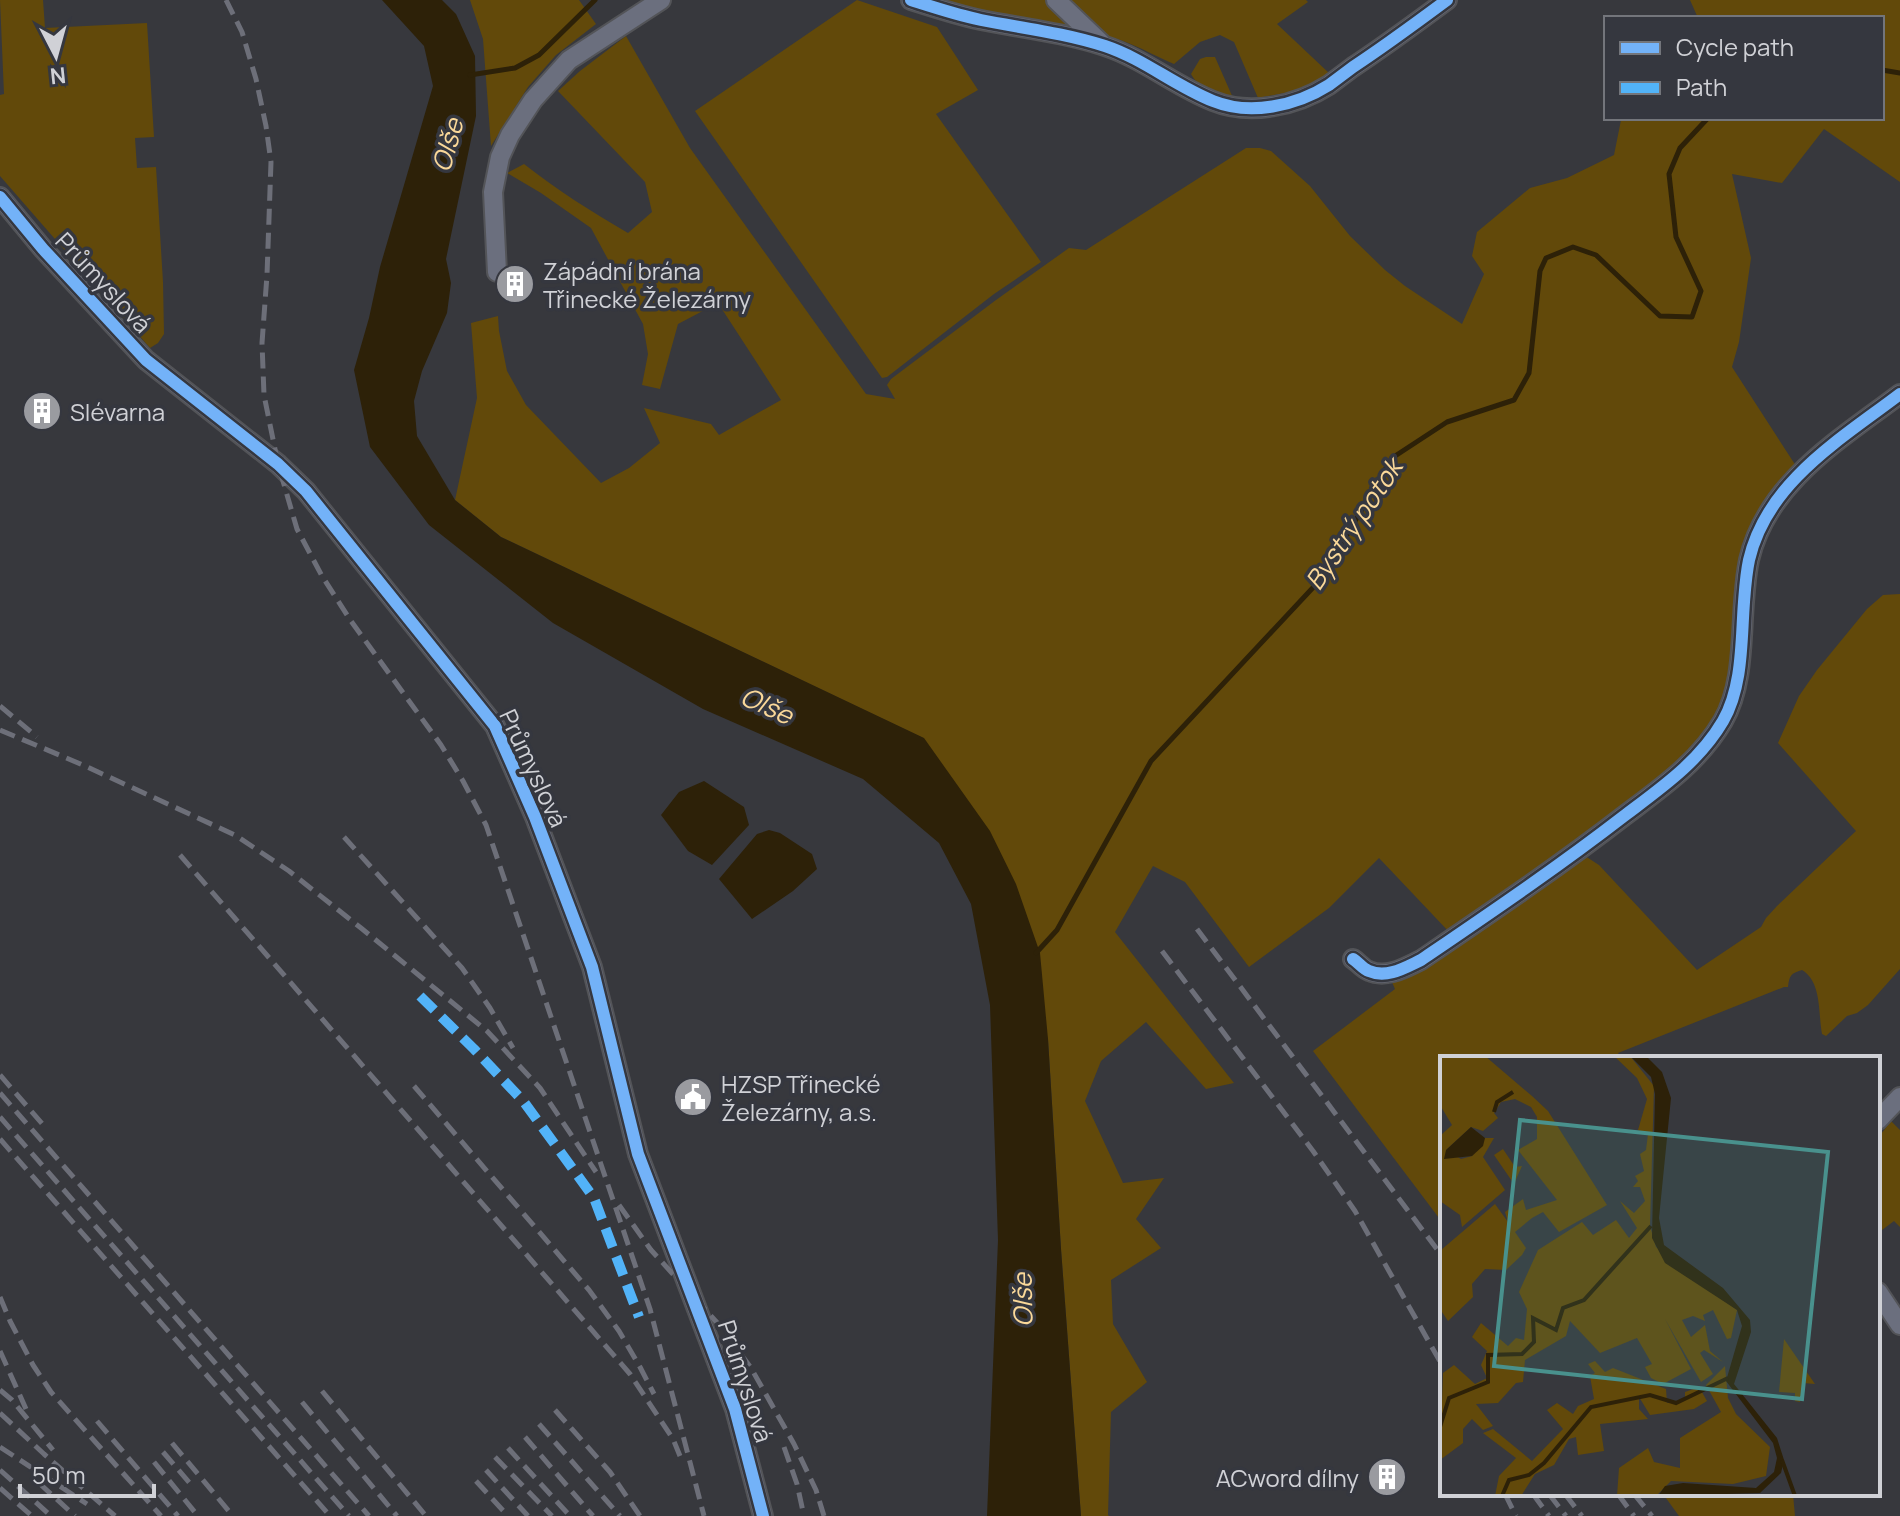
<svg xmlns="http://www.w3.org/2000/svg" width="1900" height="1516" viewBox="0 0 1900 1516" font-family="Manrope,sans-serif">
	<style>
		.green { fill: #62490a }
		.water { fill: #2d2108 }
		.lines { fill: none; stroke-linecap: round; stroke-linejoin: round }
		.stream { stroke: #2d2108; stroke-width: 5 }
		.street-casing { stroke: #535458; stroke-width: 22 }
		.street { stroke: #6b6f7e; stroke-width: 18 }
		.rail { stroke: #6d6f79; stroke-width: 5; stroke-dasharray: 16 8; stroke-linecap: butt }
		.quiet { stroke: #52b3f8; stroke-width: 10; stroke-dasharray: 20 10; stroke-linecap: butt }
		.cycleway-casing { stroke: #35373f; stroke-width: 17 }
		.cycleway { stroke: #73b2f8; stroke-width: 12 }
		.labels { text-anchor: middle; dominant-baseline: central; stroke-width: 7; stroke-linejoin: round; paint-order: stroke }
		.poi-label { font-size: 24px; fill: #d0d1d6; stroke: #35373f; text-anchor: start }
		.street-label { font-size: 24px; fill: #d0d1d6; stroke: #35373f }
		.water-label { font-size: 26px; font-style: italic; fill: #fad899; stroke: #35373f }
		.inset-river { fill: none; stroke: #2d2108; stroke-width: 4 }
		.view { fill: #49918d; fill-opacity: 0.15; stroke: #49918d; stroke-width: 4 }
		.inset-edge { fill: none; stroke: #d0d1d6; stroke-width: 4 }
	</style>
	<rect width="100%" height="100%" fill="#37383d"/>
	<path class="green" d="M0,0H43L45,28L147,23L154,137L135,138L137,168L156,167L163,282L164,334L158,343L150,348L0,176V95L4,94Z
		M470,0H579L596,24L556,55L528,87L491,146L483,39Z
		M857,0L937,27L978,90L936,114L1041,262L994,294L887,377L882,378L695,111Z
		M939,0H1306L1308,2L1277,24L1330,74L1300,90L1258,98L1234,42L1220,35L1200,42L1174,64C1157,57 1140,47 1123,41C1064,21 1000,16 939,0Z
		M1690,0H1900V182L1824,129L1782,183L1732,174L1751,258L1739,342L1732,367L1796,466L1739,578L1727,698L1707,736L1672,774L1451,934L1379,858L1329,908L1249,967L1185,882L1153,866L1115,932L1234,1083L1206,1089L1146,1022L1101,1061L1085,1101L1123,1183L1164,1178L1136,1219L1161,1248L1111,1280L1113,1324L1147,1382L1111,1412L1108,1515L1109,1516H1081L1061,1249L1048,1039L923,738L501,537L455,500L477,398L471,323L498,316L499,331L507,371L526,405L601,483L629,468L660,443L644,408L711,424L719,435L781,400L718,303L678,324L660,389L642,385L648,354L643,324L591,228L541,193L507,173L524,164C557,190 592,212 628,233L652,212L645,182L558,91L580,71L626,36L690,148L866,394L895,399L887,385L891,379L996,300L1069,248L1086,250L1246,148H1260L1271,151L1310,186L1350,236L1385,270L1405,286L1462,324L1484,274L1472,256L1477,232L1530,188L1567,178L1614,155L1621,120L1623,118H1882V18H1698Z
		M1206,57H1215L1233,98C1218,95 1198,88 1191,74L1200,59Z
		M1900,594V969L1868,1005L1857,1013L1847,1016L1826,1036L1822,1034C1818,1013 1822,982 1802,970C1791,973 1789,976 1788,987H1784L1618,1053L1622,1058H1442V1222L1313,1051L1395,989L1392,982L1444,955L1509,912L1585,856L1599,865L1697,970L1761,927L1766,918L1777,906L1856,831L1778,743L1799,696L1817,670L1867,609L1883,595Z
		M1891,1121L1900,1130V1227L1894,1221L1878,1233V1138Z
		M1663,1494H1793L1795,1516H1679Z"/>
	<path class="water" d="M382,0H442L456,14L475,56L476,116L446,259L451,283L447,313L422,371L414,401L417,436L455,500L501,537L924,738L990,831L1016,884L1040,953L1048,1039L1061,1249L1081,1516H987L998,1240L990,1005L971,904L939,843L863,779L703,709L553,623L429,525L370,447L354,370L369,318L380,267L433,86L424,46Z
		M704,781L744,807L749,825L712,865L688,851L661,815L679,792Z
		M769,830L780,833L812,854L817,869L793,891L752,919L719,879L757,834Z"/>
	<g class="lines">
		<path class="stream" d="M1882,70L1900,73
			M470,75L515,68L539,55L595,0
			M1036,953L1057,930L1151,761L1321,579L1392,458L1447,422L1514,400L1529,373L1540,271L1546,258L1573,247L1596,255L1660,316L1692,317L1701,291L1676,237L1669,174L1680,148L1708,118"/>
		<g class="street-casing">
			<path id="street" d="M911,0C933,7 957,15 981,20C1022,28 1065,33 1105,46C1144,59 1175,86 1213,101C1250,116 1296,106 1329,85C1337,79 1345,73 1353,67C1385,46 1416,23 1447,0
				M1056,0L1101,43
				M0,197L43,249L146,360L278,464L306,491L495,726L535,817L592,967L638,1154L735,1409L763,1516
				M497,272L493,192L500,157L510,135L533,100L569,60L661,0
				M1353,959C1358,962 1363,969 1369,971C1387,979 1406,967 1421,960C1490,913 1558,867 1624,816C1661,788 1699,762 1723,721C1743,686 1741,641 1744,602C1745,589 1746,574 1749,560C1767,482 1841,439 1900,394
				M1878,1120L1900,1097
				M1878,1292L1900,1325"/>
		</g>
		<use href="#street" class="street"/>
		<path class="rail" d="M226,0L242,32L256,79L266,126L271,162L267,275L262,343L264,395L278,464L297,529L322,576L351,621L441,745L463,781L486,825L650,1309L704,1516
			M0,706L37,737
			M0,730L83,765L235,835L289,871L361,928L487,1031L540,1088L596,1172
			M344,837L462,968L490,1008L513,1048
			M180,855L630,1374L673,1439L680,1456
			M1197,929L1442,1256
			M1162,951L1313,1151L1355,1211L1442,1365
			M0,1075L45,1127
			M414,1086L589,1290L619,1331L640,1367L654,1394
			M0,1093L369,1516
			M0,1117L349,1516
			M0,1139L330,1516
			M619,1205L651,1250L722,1328L751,1368L794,1444L816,1490L824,1516
			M0,1297L10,1321L33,1365L51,1392L161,1516
			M0,1351L26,1409
			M0,1390L12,1400L53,1450
			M322,1391L426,1516
			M302,1402L397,1516
			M555,1410L610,1472L640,1516
			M0,1413L44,1454L115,1516
			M97,1421L178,1516
			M539,1424L620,1516
			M525,1437L593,1516
			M172,1443L233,1516
			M0,1447L87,1504
			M784,1447L797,1484L804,1516
			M508,1448L570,1516
			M163,1452L194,1488
			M495,1457L552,1516
			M154,1462L198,1516
			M0,1470L51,1516
			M486,1470L528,1516
			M476,1481L508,1516
			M39,1483L75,1516
			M0,1488L32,1516
			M1505,1494L1516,1516
			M1533,1494L1549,1516
			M1549,1494L1566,1516
			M1565,1494L1582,1516
			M1618,1494L1634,1516
			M1634,1494L1652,1516"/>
		<path class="quiet" d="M420,996L474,1049L524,1102L594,1198L639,1317"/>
		<g class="cycleway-casing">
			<path id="cycleway" d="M911,0C933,7 957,15 981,20C1022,28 1065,33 1105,46C1144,59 1175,86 1213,101C1250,116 1296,106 1329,85C1337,79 1345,73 1353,67C1385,46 1416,23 1447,0
				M0,197L43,249L146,360L278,464L306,491L495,726L535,817L592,967L638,1154L735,1409L763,1516
				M1353,959C1358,962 1363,969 1369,971C1387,979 1406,967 1421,960C1490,913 1558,867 1624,816C1661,788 1699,762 1723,721C1743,686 1741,641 1744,602C1745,589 1746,574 1749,560C1767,482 1841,439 1900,394"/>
		</g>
		<use href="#cycleway" class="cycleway"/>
	</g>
	<defs>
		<g id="building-disc" transform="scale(2)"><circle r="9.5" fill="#9a9ba0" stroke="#35373f"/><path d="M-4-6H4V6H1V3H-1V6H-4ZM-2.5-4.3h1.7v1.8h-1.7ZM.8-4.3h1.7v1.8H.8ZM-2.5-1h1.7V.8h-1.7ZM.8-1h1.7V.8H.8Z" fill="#fff"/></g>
		<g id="civic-disc" transform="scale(2)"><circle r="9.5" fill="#9a9ba0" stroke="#35373f"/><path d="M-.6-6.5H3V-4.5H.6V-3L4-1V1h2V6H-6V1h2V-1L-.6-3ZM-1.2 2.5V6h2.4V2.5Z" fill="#fff"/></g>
	</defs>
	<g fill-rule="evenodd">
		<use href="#building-disc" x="515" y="284"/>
		<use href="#building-disc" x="42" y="411"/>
		<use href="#civic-disc" x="693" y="1097"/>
		<use href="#building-disc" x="1387" y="1477"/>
	</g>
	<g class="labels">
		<g class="poi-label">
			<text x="543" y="270">Zápádní brána<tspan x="543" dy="28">Třinecké Železárny</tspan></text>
			<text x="70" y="411">Slévarna</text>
			<text x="721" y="1083">HZSP Třinecké<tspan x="721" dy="28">Železárny, a.s.</tspan></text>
			<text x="1359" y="1477" text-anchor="end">ACword dílny</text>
		</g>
		<g class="street-label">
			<text transform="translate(104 282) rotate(47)">Průmyslová</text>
			<text transform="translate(534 768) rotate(65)">Průmyslová</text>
			<text transform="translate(746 1381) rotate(72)">Průmyslová</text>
		</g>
		<g class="water-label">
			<text transform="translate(447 145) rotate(-74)">Olše</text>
			<text transform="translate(1353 524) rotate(-56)">Bystrý potok</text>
			<text transform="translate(767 705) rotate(24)">Olše</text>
			<text transform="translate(1022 1300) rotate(-91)">Olše</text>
		</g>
	</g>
	<g transform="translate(1440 1056)">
		<rect width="440" height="440" fill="#37383d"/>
		<path d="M0,0H45L92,40L108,55L167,149L119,176L103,156L92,162L75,176L86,192L82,199L66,214L45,213L32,228L33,241L8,265L0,253L1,194L55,148L68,166L65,156L83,143L86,154L117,144L78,94L97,83V61L91,51L75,43L61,46L54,57L58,62L43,75L31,71L6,94L21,103L32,100L45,82H54L43,101L65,134L22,171L20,159L0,145V80L12,69L0,49ZM174,0H190L214,30L210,170L216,191L297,254L291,282L287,283L273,254L263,259L265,265L253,260L242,264L251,281L265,269L270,295L283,306L264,294L260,297L273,318L261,326L225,263L251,313L223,328L211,322L205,311L212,308L197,282L160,297L130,265L126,280L85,304L83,326L76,327L58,347L36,348L53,370L43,374L32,363L23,373V387L0,404L3,317L14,309L35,328L47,322L41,309L47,295L32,281L41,267L68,290L76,282L84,284L87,253L79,236L98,194L142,166L153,179L176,164L189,182L197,172L180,145L194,157L205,145L200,131H193L198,125L195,120L204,115L200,98L206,94L208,78L198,74L207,43L197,22ZM63,93L75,111L82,110L74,128L54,99ZM344,283L375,328L363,327L360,346L355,345V337L339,336ZM155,305L165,316L173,312L226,333L227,347L245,344V336L259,331L267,345L254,353L210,359L199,341V353L208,363L160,368L164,395L138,399L136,381L129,383L114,409L95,418L81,440H55L59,420L76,402L43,377L53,373L92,405L123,373L107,354L117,347L133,358L138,350L154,343L150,320L155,317L148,308ZM285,310L288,342L296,358L330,391L326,420L293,428L231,425L216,440H177L179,412L208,392L214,406L240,412V382L281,356L266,329Z" fill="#62490a"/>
		<path d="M190,0H206L222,16L231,42L219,162L224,189L283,232L310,264L311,276L294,328L337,382L344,404L341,417L320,437L218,440L225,430L243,427L316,432L334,416L337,402L333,387L286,325L302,270L297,254L225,207L212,182L215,38L211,21ZM31,71L45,82L43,90L32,100L4,103L6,94Z" fill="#2d2108"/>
		<path class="inset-river" d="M54,56L57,46L73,36M0,371L9,342L48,326V299L82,298L94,286L93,262L116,274L123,252L144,244L211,170M342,404L355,440M62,440L69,424L89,419L104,407L151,351L210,339L236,347L288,322"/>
		<path class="view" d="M80,64L388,96L362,343L54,310Z"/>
		<rect width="440" height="440" class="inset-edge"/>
	</g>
	<rect x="1604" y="16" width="280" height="104" fill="#35373f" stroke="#73757b" stroke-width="2"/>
	<rect x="1620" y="42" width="40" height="12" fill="#73b2f8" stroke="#73757b" stroke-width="2"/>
	<text x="1676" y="56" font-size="24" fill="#d0d1d6">Cycle path</text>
	<rect x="1620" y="82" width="40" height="12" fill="#52b3f8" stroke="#73757b" stroke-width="2"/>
	<text x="1676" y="96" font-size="24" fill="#d0d1d6">Path</text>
	<g transform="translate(56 56) rotate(174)" stroke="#35373f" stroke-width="6" paint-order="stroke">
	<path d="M0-6L14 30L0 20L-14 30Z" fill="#d0d1d6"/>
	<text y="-12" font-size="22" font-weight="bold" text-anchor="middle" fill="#d0d1d6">N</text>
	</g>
	<path d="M20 1484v12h134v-12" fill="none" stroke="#d0d1d6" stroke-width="4"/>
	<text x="32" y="1484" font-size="24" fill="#d0d1d6" stroke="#35373f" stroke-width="6" paint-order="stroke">50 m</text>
</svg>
